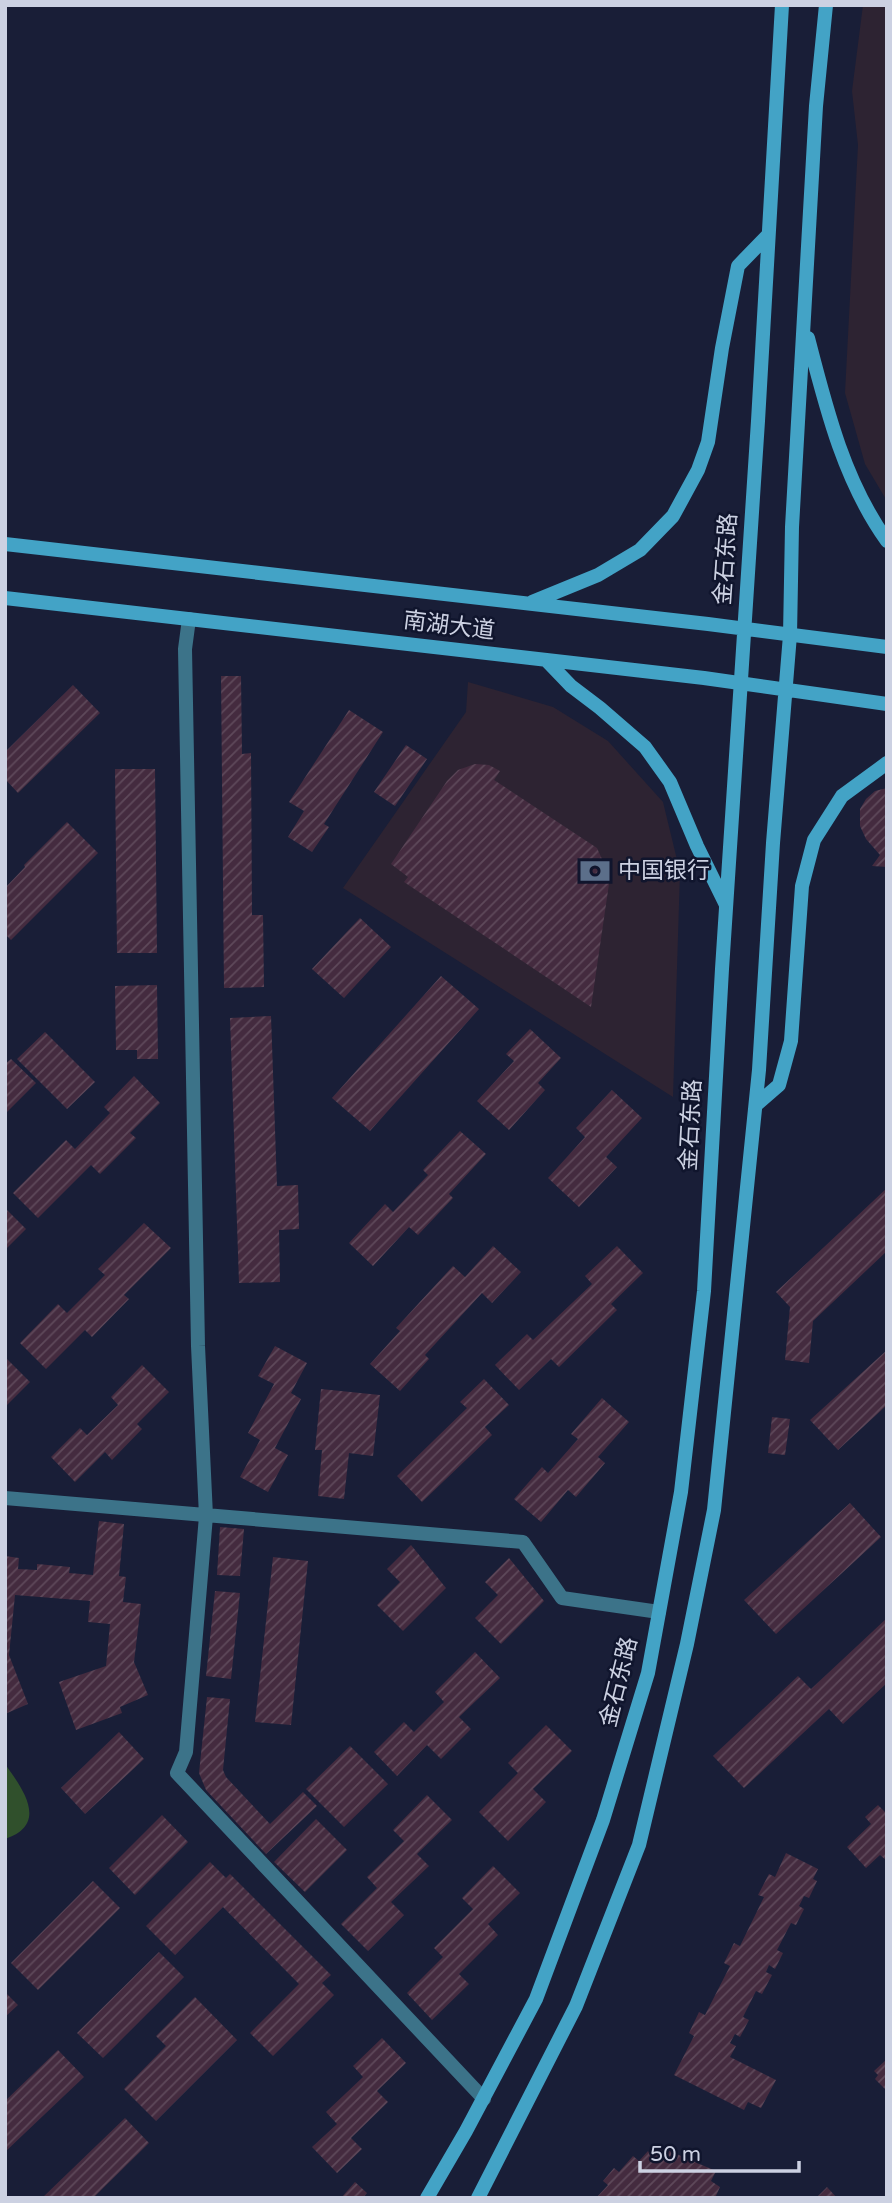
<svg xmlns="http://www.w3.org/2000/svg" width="892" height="2203" viewBox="0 0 892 2203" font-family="'Varela Round','Noto Sans SC',sans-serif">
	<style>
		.commercial { fill: #2d2332 }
		.pitch { fill: #30502c }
		.building { fill: url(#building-hatch) }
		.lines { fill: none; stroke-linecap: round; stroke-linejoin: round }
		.street { stroke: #3c7389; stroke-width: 14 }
		.secondary { stroke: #43a3c6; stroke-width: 14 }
		.labels { text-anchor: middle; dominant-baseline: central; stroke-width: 5; stroke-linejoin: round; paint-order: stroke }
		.street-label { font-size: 23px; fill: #ccd1e2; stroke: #10152d }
		.poi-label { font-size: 23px; fill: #ccd1e2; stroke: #10152d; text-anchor: start }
	</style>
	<defs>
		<pattern id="building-hatch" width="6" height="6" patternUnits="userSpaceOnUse" patternTransform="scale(1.75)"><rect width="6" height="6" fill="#442b3f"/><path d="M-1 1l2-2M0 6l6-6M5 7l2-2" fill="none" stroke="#5e495a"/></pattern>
	</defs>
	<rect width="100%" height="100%" fill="#191e37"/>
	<path class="commercial" d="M863,5H887V501L865,464L845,393L858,145L852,91Z
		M468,682L553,707L608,741L663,802L680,872L673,1097L343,888L466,712Z"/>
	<path class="pitch" d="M5,1764C22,1788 50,1824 5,1839Z"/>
	<path class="building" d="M221,676H241L242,754L251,753L252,915H263L264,987L224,988Z
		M73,685L100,713L18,793L5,779V752Z
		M349,710L383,732L324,824L329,827L312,852L288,837L304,811L289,802Z
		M406,745L427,759L395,806L374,792Z
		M475,764L489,765L500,771L494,780L597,848L610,877L591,1007L404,882L408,877L391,864L447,781L458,770Z
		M115,769H155L157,953H117Z
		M887,788V867L872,866L880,855L866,839L860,826V809L866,799L875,791Z
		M67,822L98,853L11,940L5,934V888L25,867L24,865Z
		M360,918L391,947L344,998L312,969Z
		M441,976L479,1009L370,1131L332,1098Z
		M157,985L158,1059H137V1050H116L115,986Z
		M271,1016L277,1186L298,1185L299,1229L279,1230L280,1282L239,1283L230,1018Z
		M530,1029L561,1058L538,1083L545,1090L509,1130L477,1101L514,1061L506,1054Z
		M45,1032L95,1082L67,1109L17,1059Z
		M11,1059L36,1083L5,1114V1064Z
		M134,1076L160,1103L130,1133L136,1138L100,1174L91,1165L38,1218L13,1193L66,1140L75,1149L110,1113L104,1107Z
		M612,1090L642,1118L606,1157L617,1167L579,1207L548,1178L585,1137L576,1128Z
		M460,1131L486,1154L449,1194L453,1198L418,1235L409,1227L373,1266L349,1243L385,1204L393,1212L428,1175L423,1170Z
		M887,1188V1251L813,1321L809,1363L785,1360L790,1307L776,1292Z
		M5,1208L26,1229L5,1250Z
		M144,1223L171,1248L124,1295L129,1299L92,1337L85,1330L46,1369L20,1343L58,1304L67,1313L105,1275L98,1269Z
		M493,1246L521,1272L492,1303L482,1293L425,1355L429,1359L400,1391L370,1364L400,1331L396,1328L453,1266L465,1277Z
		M617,1246L643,1273L611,1304L617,1310L559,1367L551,1359L519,1390L495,1365L527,1334L533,1340L592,1284L585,1276Z
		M275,1346L307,1363L291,1393L301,1399L275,1448L288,1455L268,1492L240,1477L260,1440L248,1433L274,1384L258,1376Z
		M887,1350V1405L838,1450L810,1420Z
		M5,1357L30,1382L5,1407Z
		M142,1365L169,1392L137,1424L142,1429L112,1460L105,1452L75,1482L51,1457L80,1428L87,1435L118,1405L111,1397Z
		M484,1379L509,1405L485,1427L492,1435L422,1502L397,1476L467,1408L460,1402Z
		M321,1389L380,1395L373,1456L349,1453L344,1499L318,1496L322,1450H315Z
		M602,1398L629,1422L598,1457L605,1463L576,1497L568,1490L541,1522L514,1499L542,1467L548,1473L578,1439L571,1434Z
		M772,1417L790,1419L785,1455L768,1453Z
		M850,1503L881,1537L776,1634L744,1600Z
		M99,1521L124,1524L119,1576L126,1577L123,1602L141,1604L134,1662L148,1695L120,1707L122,1713L76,1730L59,1682L106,1666L110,1624L88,1622L90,1601L15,1595L9,1655L28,1704L5,1714V1556L19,1558L18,1569L37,1570V1564L70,1567L69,1573L93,1575Z
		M220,1527L244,1529L240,1576L217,1575Z
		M411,1545L446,1588L403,1631L377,1605L400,1582L387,1569Z
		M273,1557L308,1561L291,1725L255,1722Z
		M509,1558L544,1601L501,1644L475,1618L498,1595L485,1582Z
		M215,1591L240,1593L231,1679L206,1676Z
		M887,1618V1683L843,1724L829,1709L744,1788L713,1756L798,1676L811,1689Z
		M475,1652L500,1678L459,1717L471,1729L441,1759L427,1745L397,1776L374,1752L404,1722L414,1732L444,1702L435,1692Z
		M207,1697L230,1699L223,1770L226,1777L270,1824L303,1792L317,1806L266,1854L206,1790L199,1773Z
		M546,1725L572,1751L533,1789L546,1802L508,1841L479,1812L518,1773L508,1763Z
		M119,1732L144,1759L85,1814L61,1788Z
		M350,1746L388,1784L344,1827L306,1789Z
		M427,1795L452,1820L417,1854L429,1866L391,1902L404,1915L368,1951L341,1924L377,1888L367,1877L404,1841L393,1830Z
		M878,1805L887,1814V1861L880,1855L866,1868L847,1847L871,1824L865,1817Z
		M162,1815L188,1842L135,1895L109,1868Z
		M316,1819L347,1850L305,1892L274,1862Z
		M786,1853L818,1869L813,1879L817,1881L809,1898L804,1896L799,1906L804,1909L796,1925L791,1923L777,1950L783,1953L775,1969L769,1965L766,1972L772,1975L762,1994L756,1991L743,2017L749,2020L740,2037L735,2034L730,2043L736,2046L730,2057L776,2080L761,2108L748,2102L744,2110L674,2075L694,2036L689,2033L699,2012L705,2015L730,1966L724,1963L734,1943L740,1946L764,1897L758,1895L769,1874L775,1877Z
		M210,1862L226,1878L230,1874L331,1975L322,1983L334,1995L273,2056L250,2033L299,1984L223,1907L175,1955L146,1926Z
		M493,1866L520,1893L488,1924L498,1935L459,1974L469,1984L432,2020L407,1993L443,1957L434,1948L473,1909L462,1898Z
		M93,1881L120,1908L38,1990L11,1963Z
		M159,1952L184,1977L103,2058L77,2033Z
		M5,1992L18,2005L5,2017Z
		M195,1997L237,2040L156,2121L124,2089L166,2046L156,2036Z
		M382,2038L406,2063L377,2091L388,2102L351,2138L362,2149L337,2173L312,2147L337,2124L326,2112L363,2077L353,2066Z
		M58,2050L84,2077L5,2152V2101Z
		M887,2059V2091L875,2079L878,2075L874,2071Z
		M125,2118L149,2143L93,2198H42Z
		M653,2144L716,2171L711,2181L720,2187L715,2198H596L608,2185L603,2181L614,2168L619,2172L633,2156L639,2161L648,2151L649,2153Z
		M355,2182L367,2193L363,2198H341Z
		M827,2187L837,2198H816Z"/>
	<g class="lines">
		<path class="street" d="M189,619L185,649L198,1346L206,1516L186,1752L177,1773L484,2099
			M5,1498L523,1542L562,1598L659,1612"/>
		<path class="secondary" d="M808,338C826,408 844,481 887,541
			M5,544L708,624L887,647
			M5,598L704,678L887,704
			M532,602L598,575L640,550L673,516L698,470L708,442L722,348L738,266L768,235
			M546,660L571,686L600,708L645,747L670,782L697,846L726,905
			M756,1105L779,1085L791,1041L802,886L814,840L842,796L887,763
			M427,2198L466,2131L536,1999L603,1820L648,1673L681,1492L704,1291L722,969L758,421L782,5
			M478,2198L576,2006L639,1845L687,1644L714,1510L759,1070L773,843L790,635L792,527L816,106L826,5"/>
	</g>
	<defs>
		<g id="bank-bare" transform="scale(2.415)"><path d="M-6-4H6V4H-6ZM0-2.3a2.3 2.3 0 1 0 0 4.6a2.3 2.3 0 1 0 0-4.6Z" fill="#5c6f8a" stroke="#10152d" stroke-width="2.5" paint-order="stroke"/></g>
	</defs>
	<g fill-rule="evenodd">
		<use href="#bank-bare" x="595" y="871"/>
	</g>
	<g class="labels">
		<g class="street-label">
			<text transform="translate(726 559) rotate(-86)">金石东路</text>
			<text transform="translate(449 626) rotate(7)">南湖大道</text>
			<text transform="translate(691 1125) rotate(-87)">金石东路</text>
			<text transform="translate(619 1682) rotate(-76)">金石东路</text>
		</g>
		<g class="poi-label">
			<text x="618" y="871">中国银行</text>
		</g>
	</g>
	<rect width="892" height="2203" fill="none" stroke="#ccd1e2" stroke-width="14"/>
	<path d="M640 2161v10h159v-10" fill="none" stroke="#ccd1e2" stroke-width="3.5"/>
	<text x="650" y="2161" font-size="21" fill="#ccd1e2" stroke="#10152d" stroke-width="5" paint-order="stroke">50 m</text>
</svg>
